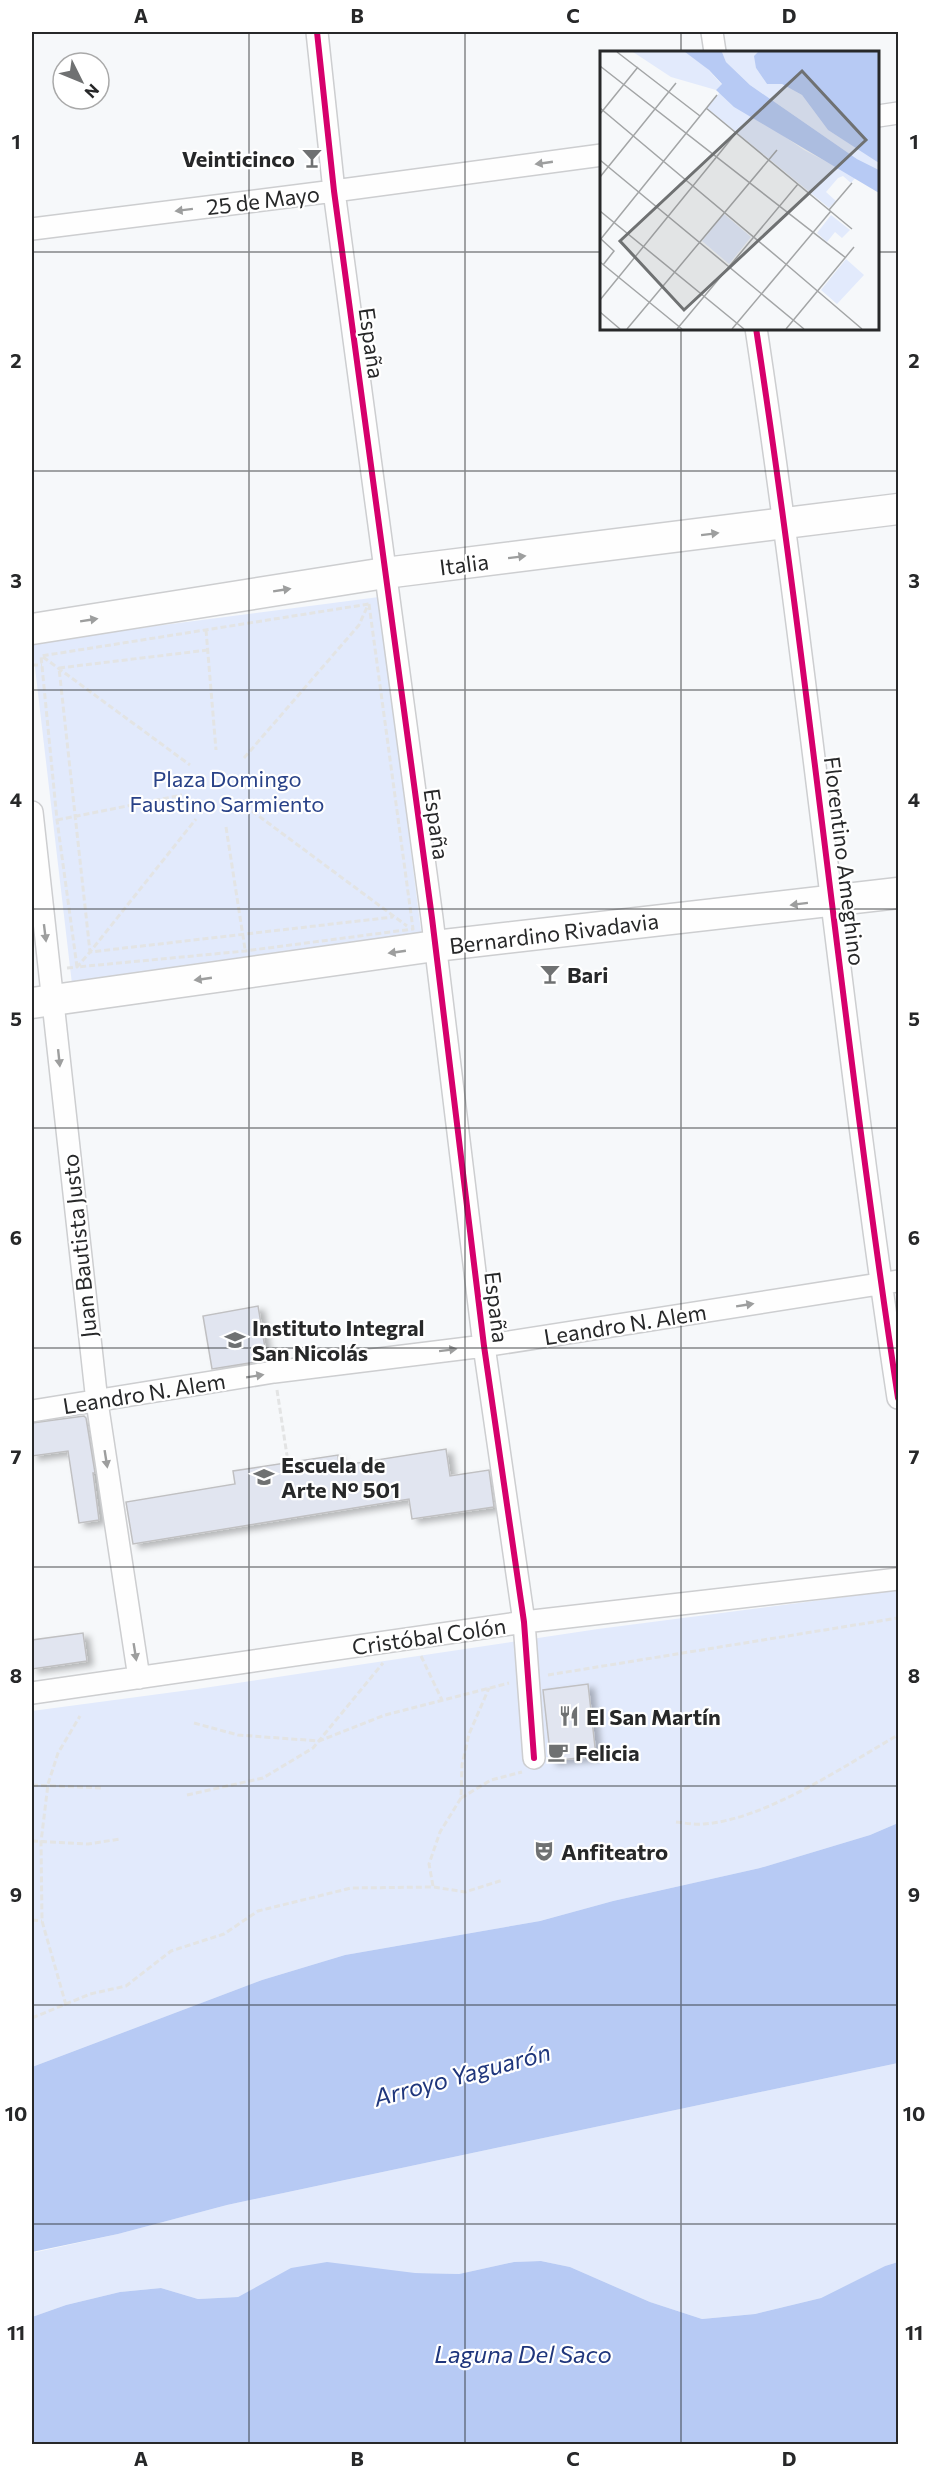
<svg xmlns="http://www.w3.org/2000/svg" width="930" height="2476" viewBox="0 0 930 2476" font-family="Commissioner,sans-serif">
	<style>
		.green { fill: #e2eafc }
		.water { fill: #b7caf4 }
		.building { fill: #e1e5f0; stroke: #c0c0c2; stroke-width: 1.5; filter: url(#shadow) }
		.lines { fill: none; stroke-linecap: round; stroke-linejoin: round }
		.street-casing { stroke: #cdced0; stroke-width: 24 }
		.secondary-casing { stroke: #cdced0; stroke-width: 33 }
		.path { stroke: #e3e4e4; stroke-width: 3; stroke-dasharray: 6 3; stroke-linecap: butt }
		.street { stroke: #fefefe; stroke-width: 21 }
		.secondary { stroke: #fefefe; stroke-width: 30 }
		.cycleway-casing { stroke: #fff; stroke-width: 10 }
		.cycleway { stroke: #d6006c; stroke-width: 6 }
		.oneway { fill: #9d9e9e }
		.grid { fill: none; stroke: #272829; stroke-width: 1.5; stroke-opacity: 0.55 }
		.labels { text-anchor: middle; dominant-baseline: central; stroke-width: 4.5; stroke-linejoin: round; paint-order: stroke }
		.poi-label { font-size: 22px; font-weight: bold; fill: #272829; stroke: #fff; text-anchor: start }
		.street-label { font-size: 22px; fill: #272829; stroke: #fff }
		.park-label { font-size: 22px; fill: #294288; stroke: #fff }
		.water-label { font-size: 24px; font-style: italic; fill: #1f367c; stroke: #fff }
		.inset-road { fill: none; stroke: #a3a5a6; stroke-width: 1.5 }
		.view { fill: #6f7172; fill-opacity: 0.15; stroke: #6f7172; stroke-width: 3 }
		.inset-edge { fill: none; stroke: #272829; stroke-width: 3 }
		.neatline { fill: none; stroke: #272829; stroke-width: 2 }
		.grid-label { font-size: 20px; text-anchor: middle; font-weight: bold; fill: #272829 }
	</style>
	<defs>
		<filter id="shadow"><feDropShadow dx="6" dy="4" stdDeviation="3" flood-color="#0004"/></filter>
	</defs>
	<rect width="100%" height="100%" fill="#f6f8fa"/>
	<path class="green" d="M379,597L422,939L72,984L32,642Z
		M898,1590V1823L870,1835L760,1868L613,1901L540,1921L345,1955L262,1980L32,2067V1711L197,1689L598,1629Z
		M898,2063V2262L885,2266L821,2298L755,2314L702,2319L650,2302L570,2267L541,2261L514,2262L459,2274L415,2273L263,2284L238,2297L198,2299L161,2288L120,2292L66,2305L32,2317V2253L118,2234L227,2205Z"/>
	<path class="water" d="M898,1823V2063L227,2205L118,2234L32,2252V2067L262,1980L345,1955L540,1921L613,1901L760,1868L870,1835Z
		M541,2261L570,2267L650,2302L702,2319L755,2314L821,2298L885,2266L898,2262V2444H32V2317L66,2305L120,2292L161,2288L198,2299L238,2297L291,2268L327,2262L415,2273L459,2274L514,2262Z"/>
	<path class="building" d="M258,1306L267,1360L212,1369L203,1316Z
		M84,1416L86,1418L95,1473H93L99,1520L79,1523L68,1451L32,1456V1423Z
		M446,1449L450,1476L489,1470L494,1507L412,1519L409,1499L133,1544L126,1502L235,1484L233,1471L338,1455L339,1466Z
		M83,1633L87,1661L32,1669V1640Z
		M588,1684L596,1756L551,1761L543,1690Z"/>
	<g class="lines">
		<g class="street-casing">
			<path id="street" d="M317,32L334,191L432,918L484,1346L524,1622L534,1758
				M712,32L715,52
				M878,116L898,113
				M32,229L334,191L602,155
				M756,328C810,684 844,1042 898,1398
				M32,812L97,1402L139,1678
				M32,1411L274,1372L484,1346L898,1281
				M32,1693L524,1622L898,1579"/>
		</g>
		<g class="secondary-casing">
			<path id="secondary" d="M32,629L385,573L898,509
				M32,1003L435,946L898,893"/>
		</g>
		<path class="path" d="M369,604L413,929L245,951L77,967L57,820L41,656Z
			M206,630L216,750
			M208,650L59,668L90,952L393,917
			M43,657L190,765
			M32,665H42
			M244,758L359,625L368,605
			M252,811L407,926
			M57,820L182,795
			M226,827L245,949
			M67,968L77,967L90,952L196,819
			M277,1390L288,1462
			M421,1656L442,1700
			M548,1675L898,1618
			M194,1723L238,1735L319,1741L385,1715L509,1683
			M32,1785L103,1788
			M187,1795L263,1778L313,1748L383,1663
			M461,1798L491,1780L522,1772
			M676,1822C685,1823 695,1825 704,1824C767,1819 844,1766 898,1735
			M32,1841L88,1844L120,1839
			M433,1886L429,1864L440,1832L461,1798L462,1765L469,1734L489,1688
			M32,1920L42,1921
			M66,2005L42,1921L41,1842L48,1784L58,1753L80,1716
			M32,2018L90,1994L126,1986L171,1951L224,1934L258,1911L351,1888L434,1887L465,1892L503,1880"/>
		<use href="#street" class="street"/>
		<use href="#secondary" class="secondary"/>
		<g class="cycleway-casing">
			<path id="cycleway" d="M317,32L334,191L432,918L484,1346L524,1622L534,1758
				M756,328C810,684 844,1042 898,1398"/>
		</g>
		<use href="#cycleway" class="cycleway"/>
	</g>
	<defs><path id="oneway-solid" d="M-6-.8H1V-3.2L6.5 0L1 3.2V.8H-6Z" transform="scale(1.5)"/></defs>
	<g class="oneway">
		<use href="#oneway-solid" transform="translate(544 163) rotate(172)"/>
		<use href="#oneway-solid" transform="translate(184 210) rotate(173)"/>
		<use href="#oneway-solid" transform="translate(710 534) rotate(-7)"/>
		<use href="#oneway-solid" transform="translate(517 557) rotate(-7)"/>
		<use href="#oneway-solid" transform="translate(282 590) rotate(-9)"/>
		<use href="#oneway-solid" transform="translate(89 620) rotate(-9)"/>
		<use href="#oneway-solid" transform="translate(799 904) rotate(173)"/>
		<use href="#oneway-solid" transform="translate(45 933) rotate(83)"/>
		<use href="#oneway-solid" transform="translate(397 952) rotate(172)"/>
		<use href="#oneway-solid" transform="translate(203 979) rotate(172)"/>
		<use href="#oneway-solid" transform="translate(59 1058) rotate(84)"/>
		<use href="#oneway-solid" transform="translate(745 1305) rotate(-9)"/>
		<use href="#oneway-solid" transform="translate(448 1350) rotate(-7)"/>
		<use href="#oneway-solid" transform="translate(255 1376) rotate(-9)"/>
		<use href="#oneway-solid" transform="translate(106 1459) rotate(81)"/>
		<use href="#oneway-solid" transform="translate(135 1652) rotate(81)"/>
	</g>
	<path class="grid" d="M249,32V2444M465,32V2444M681,32V52M32,252H602M878,252H898M681,328V2444M32,471H898M32,690H898M32,909H898M32,1128H898M32,1348H898M32,1567H898M32,1786H898M32,2005H898M32,2224H898"/>
	<defs>
		<g id="bar-bare" transform="scale(1.62)"><path d="M-6-5H6L.8 .8V4.5H3.5V6h-7V4.5H-.8V.8Z" fill="#6f7172" stroke="#fff" stroke-width="2.5" paint-order="stroke"/></g>
		<g id="school-bare" transform="scale(1.62)"><path d="M0-5L7-2L0 1L-7-2ZM-4 1L0 2.5L4 1V4Q0 6-4 4Z" fill="#6f7172" stroke="#fff" stroke-width="2.5" paint-order="stroke"/></g>
		<g id="university-bare" transform="scale(1.62)"><path d="M0-5L7-2L0 1L-7-2ZM-4 1L0 2.5L4 1V4Q0 6-4 4Z" fill="#6f7172" stroke="#fff" stroke-width="2.5" paint-order="stroke"/></g>
		<g id="restaurant-bare" transform="scale(1.62)"><path d="M-5-6h1v4h1v-4h1v4h1v-4h1v5L-1.5 .5V6h-2V.5L-5-1ZM5-6V6H3V1.5H1.5Q1.5-4 5-6Z" fill="#6f7172" stroke="#fff" stroke-width="2.5" paint-order="stroke"/></g>
		<g id="cafe-bare" transform="scale(1.62)"><path d="M-5.5-4.5H6V0H3Q3 3.5 0 3.5H-2.5Q-5.5 3.5-5.5 0ZM3-3.2v2h1.7v-2ZM-6 4.5H4V6H-6Z" fill="#6f7172" stroke="#fff" stroke-width="2.5" paint-order="stroke"/></g>
		<g id="theatre-bare" transform="scale(1.62)"><path d="M-5-5.5Q0-4 5-5.5V0Q5 5 0 6Q-5 5-5 0ZM-3.3-2.5H-1v1.5H-3.3ZM1-2.5H3.3v1.5H1ZM-2.8 1Q0 5.5 2.8 1Z" fill="#6f7172" stroke="#fff" stroke-width="2.5" paint-order="stroke"/></g>
	</defs>
	<g fill-rule="evenodd">
		<use href="#bar-bare" x="312" y="158"/>
		<use href="#bar-bare" x="550" y="974"/>
		<use href="#school-bare" x="235" y="1340"/>
		<use href="#university-bare" x="264" y="1477"/>
		<use href="#restaurant-bare" x="569" y="1716"/>
		<use href="#cafe-bare" x="558" y="1752"/>
		<use href="#theatre-bare" x="544" y="1851"/>
	</g>
	<g class="labels">
		<g class="poi-label">
			<text x="295" y="158" text-anchor="end">Veinticinco</text>
			<text x="567" y="974">Bari</text>
			<text x="252" y="1327">Instituto Integral<tspan x="252" dy="25">San Nicolás</tspan></text>
			<text x="281" y="1464">Escuela de<tspan x="281" dy="25">Arte N° 501</tspan></text>
			<text x="586" y="1716">El San Martín</text>
			<text x="575" y="1752">Felicia</text>
			<text x="561" y="1851">Anfiteatro</text>
		</g>
		<g class="street-label">
			<text transform="translate(263 200) rotate(-7)">25 de Mayo</text>
			<text transform="translate(372 343) rotate(82)">España</text>
			<text transform="translate(464 564) rotate(-7)">Italia</text>
			<text transform="translate(437 824) rotate(82)">España</text>
			<text transform="translate(845 861) rotate(83)">Florentino Ameghino</text>
			<text transform="translate(554 933) rotate(-7)">Bernardino Rivadavia</text>
			<text transform="translate(79 1246) rotate(-96)">Juan Bautista Justo</text>
			<text transform="translate(497 1307) rotate(83)">España</text>
			<text transform="translate(625 1324) rotate(-9)">Leandro N. Alem</text>
			<text transform="translate(144 1393) rotate(-9)">Leandro N. Alem</text>
			<text transform="translate(429 1636) rotate(-8)">Cristóbal Colón</text>
		</g>
		<g class="park-label">
			<text x="227" y="778">Plaza Domingo<tspan x="227" dy="25">Faustino Sarmiento</tspan></text>
		</g>
		<g class="water-label">
			<text transform="translate(462 2074) rotate(-15)">Arroyo Yaguarón</text>
			<text x="523" y="2353">Laguna Del Saco</text>
		</g>
	</g>
	<g transform="translate(600 51)">
		<rect width="279" height="279" fill="#f6f8fa"/>
		<path d="M33,1H85L106,16L122,34L116,39L71,26ZM122,1H158L156,17L167,33H182L202,44L228,79L277,110L279,119L257,108L150,34L126,11ZM120,41L204,99L256,126L251,132L243,125L238,127L226,141L236,150L229,157L107,57ZM124,163L151,186L129,213L102,190ZM231,164L250,179L242,187L235,181L227,191L217,182ZM246,208L264,224L237,253L221,239Z" fill="#e2eafc"/>
		<path d="M85,1H122L126,11L150,34L257,108L279,119V142L134,56L116,39L122,33L109,19ZM158,1H279V112L228,79L202,44L182,33H167L156,17L154,5Z" fill="#b7caf4"/>
		<path class="inset-road" d="M17,1L100,65M0,15L246,207M0,57L187,214M106,57L252,178M0,63L38,16M0,109L204,278M0,126L76,32M229,159L252,132M0,160L144,278M1,188L14,200L3,214M0,189L117,44M0,211L82,278M187,214L262,278M0,249L136,82M0,261L20,278M27,278L177,99M77,278L198,133M132,278L231,160M186,278L254,196"/>
		<path class="view" d="M202,20L266,89L84,259L20,190Z"/>
		<rect width="279" height="279" class="inset-edge"/>
	</g>
	<rect width="930" height="2476" fill="none" stroke="#ffffff" stroke-width="66"/>
	<g transform="translate(81 81) rotate(133)"><circle r="28" fill="#ffffff" stroke="#a9a9a9" stroke-width="1.5"/>
	<path d="M0-4.5L10 22L0 15L-10 22Z" fill="#6f7172"/>
	<text y="-9" font-size="16" font-weight="bold" text-anchor="middle" fill="#272829">N</text>
	</g>
	<rect x="33" y="33" width="864" height="2410" class="neatline"/>
	<g class="grid-label">
		<text x="141" y="23">A</text>
		<text x="357" y="23">B</text>
		<text x="573" y="23">C</text>
		<text x="789" y="23">D</text>
		<text x="16" y="149">1</text>
		<text x="914" y="149">1</text>
		<text x="16" y="368">2</text>
		<text x="914" y="368">2</text>
		<text x="16" y="588">3</text>
		<text x="914" y="588">3</text>
		<text x="16" y="807">4</text>
		<text x="914" y="807">4</text>
		<text x="16" y="1026">5</text>
		<text x="914" y="1026">5</text>
		<text x="16" y="1245">6</text>
		<text x="914" y="1245">6</text>
		<text x="16" y="1464">7</text>
		<text x="914" y="1464">7</text>
		<text x="16" y="1683">8</text>
		<text x="914" y="1683">8</text>
		<text x="16" y="1902">9</text>
		<text x="914" y="1902">9</text>
		<text x="16" y="2121">10</text>
		<text x="914" y="2121">10</text>
		<text x="16" y="2340">11</text>
		<text x="914" y="2340">11</text>
		<text x="141" y="2466">A</text>
		<text x="357" y="2466">B</text>
		<text x="573" y="2466">C</text>
		<text x="789" y="2466">D</text>
	</g>
</svg>
